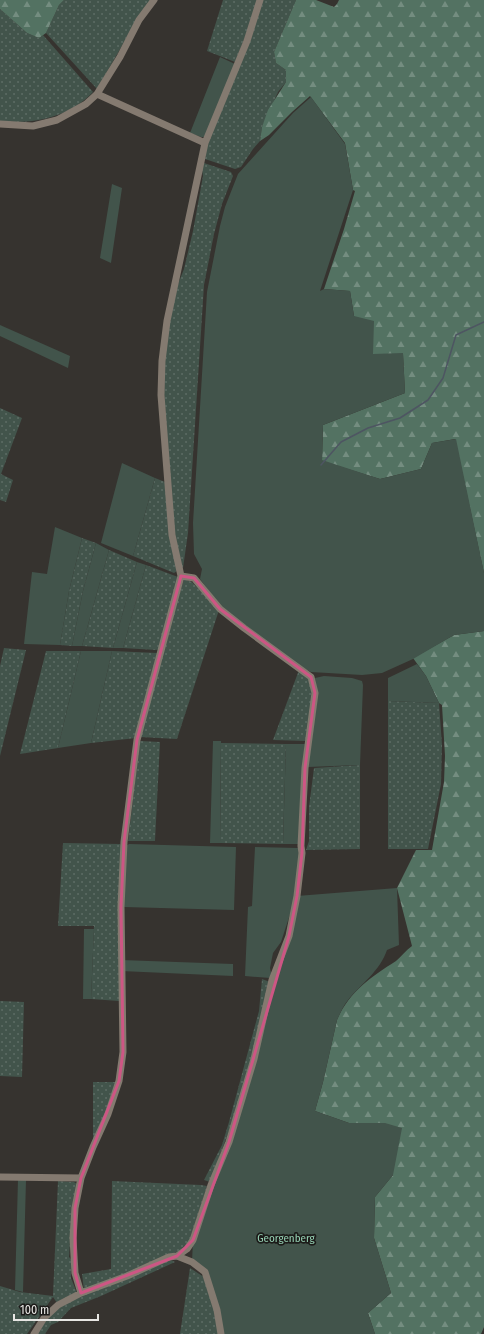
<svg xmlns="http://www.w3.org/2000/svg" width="484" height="1334" viewBox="0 0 484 1334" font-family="'Fira Sans Condensed',sans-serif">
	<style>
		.grass { fill: url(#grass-dots) }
		.forest { fill: url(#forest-firs) }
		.garden { fill: #42544b }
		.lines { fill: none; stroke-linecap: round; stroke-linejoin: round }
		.stream { stroke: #4e5562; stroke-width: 1.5 }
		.minor { stroke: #847a70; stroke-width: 7 }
		.marked { fill: none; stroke: #cd5684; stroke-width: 3; stroke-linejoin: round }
		.labels { text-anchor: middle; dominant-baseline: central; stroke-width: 3.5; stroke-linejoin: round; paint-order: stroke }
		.park-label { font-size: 11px; fill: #96d1b4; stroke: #1c1b19 }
	</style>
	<defs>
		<pattern id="grass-dots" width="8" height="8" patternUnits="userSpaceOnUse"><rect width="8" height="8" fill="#42544b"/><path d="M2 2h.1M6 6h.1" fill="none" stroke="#5d6d65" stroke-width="1.8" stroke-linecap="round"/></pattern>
		<pattern id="forest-firs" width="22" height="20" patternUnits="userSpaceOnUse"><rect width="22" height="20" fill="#537262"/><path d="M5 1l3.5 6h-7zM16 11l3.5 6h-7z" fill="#748d80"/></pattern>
	</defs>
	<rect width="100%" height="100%" fill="#36332f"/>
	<path class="grass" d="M64,0H152L138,18L97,89L46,33L59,5Z
		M223,0H258L254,15L235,62L207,51Z
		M263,0H296L274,52L276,63L286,70V82L278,92L262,127L260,141L253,149L241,167L235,169L205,159L207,144Z
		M0,9L27,33L39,38L43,35L93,92C70,117 33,125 0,121Z
		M204,163L231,172L233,176L222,204L214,234L204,285L188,533L183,568L181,570L174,534L164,393L165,360L169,324L178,284L184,269L193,231L203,176L202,170Z
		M0,408L22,418L1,474L13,480L6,502L0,500Z
		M155,478L165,482L177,571L174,573L133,556Z
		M82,538L96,543L83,591L72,646L60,645L69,591Z
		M109,550L137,562L113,648L82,646Z
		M146,565L178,577L159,649L156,650L123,648Z
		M184,579L192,582L219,610L177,739L140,737L162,651Z
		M4,648L26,650L0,756V666Z
		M46,651H81L58,748L20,754Z
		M112,651L157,653L136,738L91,743Z
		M299,670L309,677L314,694L306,741L273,740Z
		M388,701L439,703L442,745L441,784L428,849H388Z
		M140,741L160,742L155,841H128Z
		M221,743L286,744L283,844L220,843Z
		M360,765V849L306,850L309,841V807L314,768Z
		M63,843L120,844L122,846L119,1001L91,999L94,926H58Z
		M262,979L270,982L252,1060L236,1112L210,1182L204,1180L222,1145L229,1122L259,1011Z
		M0,1001L24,1002L22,1077L0,1076Z
		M93,1082H117L113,1096L93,1141Z
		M58,1181L74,1182L77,1184L70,1242L69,1257L72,1260L71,1278L77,1293L57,1303L53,1297L27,1334H0V1286L20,1292L53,1296Z
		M112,1181L201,1185L207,1186L190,1241L179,1251L151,1262L124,1276L84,1290L82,1274L111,1269Z
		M169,1259L175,1262L101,1296L71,1308L58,1322L51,1325L45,1334H34L58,1305Z
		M190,1268L207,1279L220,1334H180Z"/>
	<path class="forest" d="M0,0H64L59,5L46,33L39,38L27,33L0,9Z
		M296,0H316L334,7L337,4L339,0H484V573L455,439L432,443L421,469L380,479L322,461L323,425L405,393L403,354L373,355L354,316L350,291L324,289L344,229L355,191L353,190L345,143L310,96L292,112L269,135L260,141L262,127L268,110L286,82V70L276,63L274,52Z
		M484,631V1327L481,1334H375L368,1313L391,1293L374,1238L375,1197L393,1175L385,1123H349L315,1111L323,1082L337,1020C349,992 371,977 396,961C401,957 406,950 412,946L397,888L416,850H432L444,782L445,756L442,705L439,703L426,676L413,658L454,635Z"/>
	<path class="garden" d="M220,57L235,64L205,137H201L190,133Z
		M311,97L345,144L353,190L320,291L324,289L350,291L354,316L374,321L373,354L403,353L405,393L323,425L322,460L380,479L421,469L432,443L456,439L484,573V631L454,635L413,659L382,673L362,675L311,672L303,668L221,607L200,579L202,569L194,554L193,523L207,292L220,226L225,207L238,174L293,113Z
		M112,184L122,188L111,263L100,258Z
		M0,325L70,356L68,368L0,336Z
		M122,463L155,478L133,556L101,543Z
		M55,527L82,538L69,591L60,645L24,644L32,572L47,574Z
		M96,543L109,550L82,646H72L83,591Z
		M137,562L146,565L123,648H113Z
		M81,651H112L91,743L58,748Z
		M417,664L426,676L439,703L388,701V678Z
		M324,676L352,678L362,681L363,685L360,765L308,767L317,700L315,678Z
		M213,741H221L220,843H210Z
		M286,744H305L300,844H283Z
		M129,844L236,847L234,910L124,907L126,846Z
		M255,847L298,848L301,852L296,896L281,942L273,953L270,968L271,973L270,978L245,976L248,907L252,906Z
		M397,888L399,945L387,950C380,971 361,984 348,1000C343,1006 340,1014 337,1020L323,1082L315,1111L349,1123H385L402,1128L393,1175L375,1197L374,1238L391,1293L368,1313L375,1334H221L205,1272L192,1262L193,1240L229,1142L297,896Z
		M84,929H94L91,999H83Z
		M121,960L233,964V976L121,971Z
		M18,1179L26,1180L23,1292L15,1290Z"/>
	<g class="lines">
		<path class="stream" d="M321,465L341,442L368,428L400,418L428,400L443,378L456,335L484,322"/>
		<path class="minor" d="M97,94L205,143
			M0,124L33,126L57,120L86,104L97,94L120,57L139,20L154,0
			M0,1177L81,1178
			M177,1256L192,1262L205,1272L217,1310L221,1334
			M81,1293L75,1273L73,1238L75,1208L81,1178L93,1147L108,1114L119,1081L123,1052L121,907L124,842L137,740L181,576L172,535L161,395L162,361L167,321L205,143L247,41L260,0
			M34,1334L44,1318L58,1305L81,1293L127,1276L169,1257L177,1256L187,1249L193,1240L211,1185L229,1142L254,1059L272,980L289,936L297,896L302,853L301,846L305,768L315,693L311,677L244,628L220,609L194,578L181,576"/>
	</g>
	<path class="marked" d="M181,576L194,578L220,609L311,677L315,693L305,768L302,853L297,896L289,936L229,1142L193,1240L177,1256L81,1293L75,1273V1208L81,1178L119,1081L123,1052L121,907L124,842L137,740Z"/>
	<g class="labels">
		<g class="park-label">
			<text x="286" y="1238">Georgenberg</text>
		</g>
	</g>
	<path d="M14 1314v6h84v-6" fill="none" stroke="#e7e6e3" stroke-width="2"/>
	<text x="20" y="1314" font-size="12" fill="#e7e6e3" stroke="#1c1b19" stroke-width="3" paint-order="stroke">100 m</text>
</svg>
